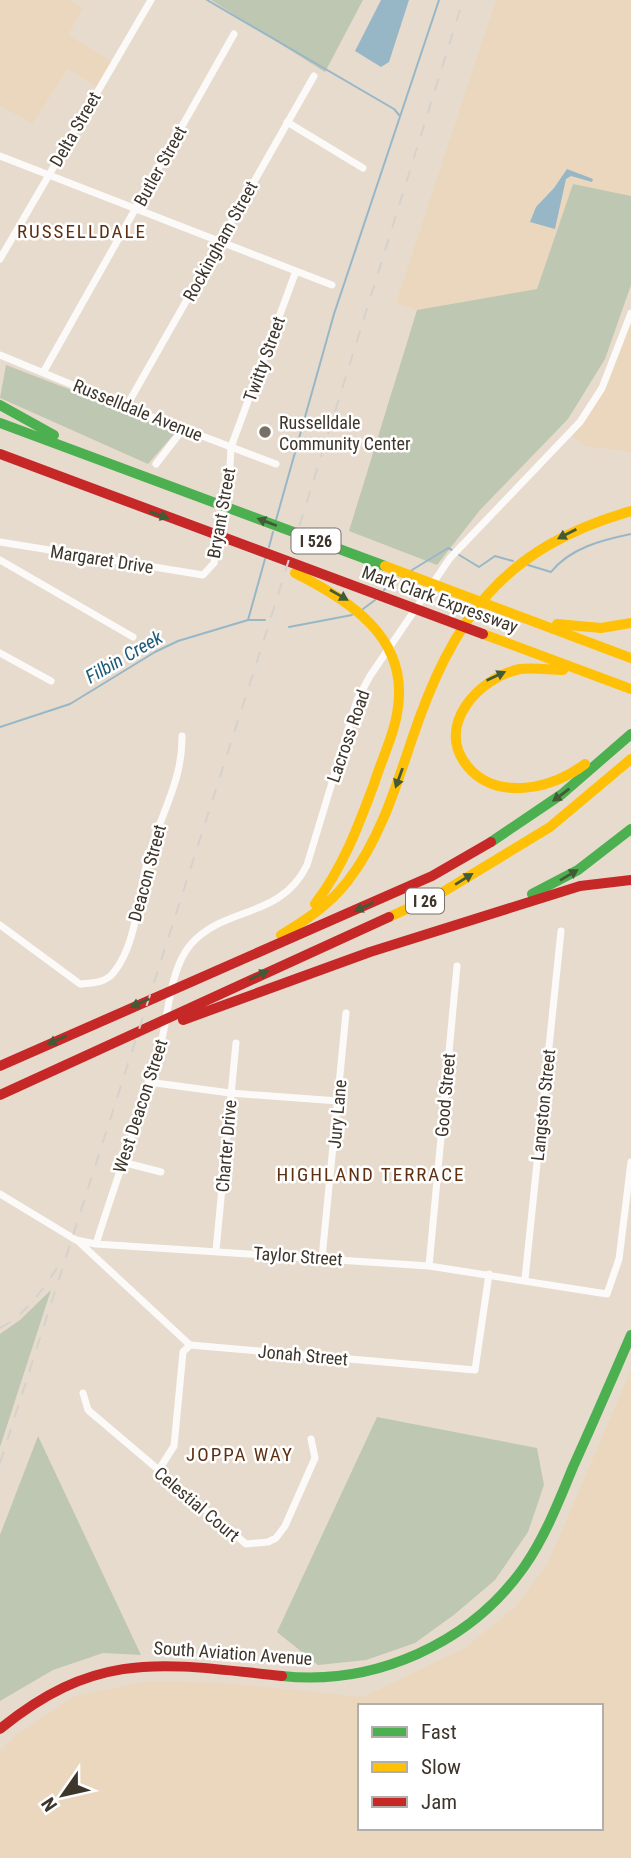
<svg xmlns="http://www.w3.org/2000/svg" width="631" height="1858" viewBox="0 0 631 1858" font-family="'Roboto Condensed',sans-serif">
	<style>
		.built { fill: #ead7be; fill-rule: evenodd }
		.green { fill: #bec7b2 }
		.water { fill: #97b7c7 }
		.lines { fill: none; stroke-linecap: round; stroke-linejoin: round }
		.stream { stroke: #97b7c7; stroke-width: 2 }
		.street { stroke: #fbfaf8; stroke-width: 7 }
		.fast { stroke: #4caf50; stroke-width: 10 }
		.slow { stroke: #ffc107; stroke-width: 10 }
		.jam { stroke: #c62828; stroke-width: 10 }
		.rail { stroke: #d5d2ce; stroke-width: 2; stroke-dasharray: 12 12; stroke-linecap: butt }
		.oneway { fill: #425a36 }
		.poi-dot { fill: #796f64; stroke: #fff; stroke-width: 2.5 }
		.labels { text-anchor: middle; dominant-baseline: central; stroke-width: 5; stroke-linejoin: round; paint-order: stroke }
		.shield { fill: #fff; stroke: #78726b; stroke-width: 2 }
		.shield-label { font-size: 16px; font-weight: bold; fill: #3e352b }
		.street-label { font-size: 18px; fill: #3e352b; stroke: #fff }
		.poi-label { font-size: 18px; fill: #3e352b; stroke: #fff; text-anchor: start }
		.neighbourhood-label { font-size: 19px; letter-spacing: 2px; fill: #5e3011; stroke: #fff }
		.water-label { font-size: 19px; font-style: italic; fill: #1d5b78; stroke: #fff }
	</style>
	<rect width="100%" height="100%" fill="#e7dbcd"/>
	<path class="built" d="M0,0H69L83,8L68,35L114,63L99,88L68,69L32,124L0,105Z
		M496,0H631V196L573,184L537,289L417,310L396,303Z
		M631,313V452L585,446L569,433L602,388Z
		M631,1370V1858H0V1751L15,1736L75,1696L149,1681L223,1683L363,1697L465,1648L515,1607L548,1563ZM360,1706H601V1828H360Z"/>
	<path class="green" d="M211,0H363L325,72Z
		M573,184L631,196V285L605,359L568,419L480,510L437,565L349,531L417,310L537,289Z
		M6,365L173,429L175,433L148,464L0,398Z
		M51,1290L0,1447V1334L20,1320Z
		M377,1417L537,1448L544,1485L528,1532L495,1580L455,1614L415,1643L366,1660L318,1665L277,1632Z
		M38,1436L141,1655L103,1653L53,1670L0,1701V1535Z"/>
	<path class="water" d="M381,0H409L389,62L381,67L355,51Z
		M567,169L593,179L592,182L571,176L566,179L555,229L530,222L536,207L554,188Z"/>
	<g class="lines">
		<path class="stream" d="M207,0L394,109L400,116
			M276,520L334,314L439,0
			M269,547L273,532
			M456,553L479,567L495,556L513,561
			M528,565L551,572C570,548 602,540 631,534
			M412,570L448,548L452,550
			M384,590L398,578
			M363,609L375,600
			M248,620L265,559
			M289,627L352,615
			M0,727L70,704L155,652L178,641L248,620H265"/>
		<path class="street" d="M287,122L363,168
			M0,156L332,285
			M0,259L151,0
			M0,355L126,407L276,464
			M44,371L234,34
			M126,407L314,76
			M156,464L183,429
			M0,542L203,575L214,563L229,485L231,447L296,271
			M0,560L133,637
			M0,653L51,681
			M0,925L80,984C92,983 106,983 114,972C137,944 138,893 148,859C159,817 183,781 182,736
			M148,1082L230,1093L338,1101
			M122,1162L161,1172
			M0,1194L76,1240L96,1244L429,1266L607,1294L619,1259L631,1162
			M79,1242L190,1345L475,1370L489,1274
			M96,1244C116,1180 140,1116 159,1051C169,1018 168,971 191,944C224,906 281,919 307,865L357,700L370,676L450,558L580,422L602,388L631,313
			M216,1250L236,1043
			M322,1258L346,1013
			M429,1266L457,966
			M525,1279L561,931
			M83,1393L88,1410L246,1544L268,1542L276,1538L285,1526L315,1458L311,1439
			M158,1471L174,1446L183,1352L190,1345"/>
		<path class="fast" d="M0,405L54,435
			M0,423L385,566
			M491,842L562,794L631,734
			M532,894L578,870L631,829
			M282,1676C374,1686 470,1644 524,1567C545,1537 559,1501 573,1467C593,1423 612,1379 631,1335"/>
		<path class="slow" d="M385,566L631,658
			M295,573C349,600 408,637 398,707C395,733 382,758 374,784C358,827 343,867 315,904
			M557,624L601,628L631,623
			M483,634L631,689
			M563,670C550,670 533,667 520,669C480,677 433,726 468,767C498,802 554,788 585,764
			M389,917L438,895L550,827L631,759
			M281,935C306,920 329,905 347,882C379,841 395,790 411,742C452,619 502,548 631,511"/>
		<path class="jam" d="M0,454L483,634
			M183,1020L370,952L580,886L631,880
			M0,1066L432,876L491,842
			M0,1095L389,917
			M0,1729C99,1648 165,1664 282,1676"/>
		<path class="rail" d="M0,1328C26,1314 41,1292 57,1268
			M0,1463L267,630L463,0"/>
	</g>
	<defs><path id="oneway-solid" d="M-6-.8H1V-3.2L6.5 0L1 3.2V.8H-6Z" transform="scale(1.75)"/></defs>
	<g class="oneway">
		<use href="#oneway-solid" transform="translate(159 515) rotate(20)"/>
		<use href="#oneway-solid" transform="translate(267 522) rotate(-159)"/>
		<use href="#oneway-solid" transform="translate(567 534) rotate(153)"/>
		<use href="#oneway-solid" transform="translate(339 595) rotate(30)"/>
		<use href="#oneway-solid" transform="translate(496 676) rotate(-25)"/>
		<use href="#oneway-solid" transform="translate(399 778) rotate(110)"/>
		<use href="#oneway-solid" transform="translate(561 795) rotate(143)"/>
		<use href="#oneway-solid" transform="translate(569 875) rotate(-31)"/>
		<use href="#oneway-solid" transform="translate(464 879) rotate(-32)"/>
		<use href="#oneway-solid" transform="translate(364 907) rotate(155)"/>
		<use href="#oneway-solid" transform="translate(259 975) rotate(-25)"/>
		<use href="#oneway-solid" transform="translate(140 1003) rotate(156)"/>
		<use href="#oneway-solid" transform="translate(57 1040) rotate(156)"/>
	</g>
	<circle class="poi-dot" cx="265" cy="432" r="7"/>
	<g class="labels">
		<g class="shield">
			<rect x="291.5" y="528.5" width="49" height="25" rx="5"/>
			<rect x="406" y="888.5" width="38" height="25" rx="5"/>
		</g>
		<g class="shield-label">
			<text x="316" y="541">I 526</text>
			<text x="425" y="901">I 26</text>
		</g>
		<g class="street-label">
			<text transform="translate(75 129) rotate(-60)">Delta Street</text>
			<text transform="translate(160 166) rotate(-61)">Butler Street</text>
			<text transform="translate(220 241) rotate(-61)">Rockingham Street</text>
			<text transform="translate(264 359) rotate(-70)">Twitty Street</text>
			<text transform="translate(138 410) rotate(22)">Russelldale Avenue</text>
			<text transform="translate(221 513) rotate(-80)">Bryant Street</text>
			<text transform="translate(102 559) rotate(9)">Margaret Drive</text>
			<text transform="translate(440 599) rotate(20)">Mark Clark Expressway</text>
			<text transform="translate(348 736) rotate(-71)">Lacross Road</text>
			<text transform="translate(147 873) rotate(-75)">Deacon Street</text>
			<text transform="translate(445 1095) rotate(-85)">Good Street</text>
			<text transform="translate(543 1105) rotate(-84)">Langston Street</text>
			<text transform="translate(140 1106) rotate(-72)">West Deacon Street</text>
			<text transform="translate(337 1114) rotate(-85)">Jury Lane</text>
			<text transform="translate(226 1146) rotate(-85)">Charter Drive</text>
			<text transform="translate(298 1256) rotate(4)">Taylor Street</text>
			<text transform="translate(303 1355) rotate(5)">Jonah Street</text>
			<text transform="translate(197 1504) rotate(40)">Celestial Court</text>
			<text transform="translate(233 1653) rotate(4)">South Aviation Avenue</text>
		</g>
		<g class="poi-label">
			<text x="279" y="422">Russelldale<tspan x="279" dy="21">Community Center</tspan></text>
		</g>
		<g class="neighbourhood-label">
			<text x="82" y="231">RUSSELLDALE</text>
			<text x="371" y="1174">HIGHLAND TERRACE</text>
			<text x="240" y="1454">JOPPA WAY</text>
		</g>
		<g class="water-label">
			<text transform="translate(124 657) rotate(-30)">Filbin Creek</text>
		</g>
	</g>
	<rect x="358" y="1704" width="245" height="126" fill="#ffffff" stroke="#b2aeaa" stroke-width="2"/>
	<rect x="372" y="1727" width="35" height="10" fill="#4caf50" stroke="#b2aeaa" stroke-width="2"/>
	<text x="421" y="1739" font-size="21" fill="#3e352b">Fast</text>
	<rect x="372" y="1762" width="35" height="10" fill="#ffc107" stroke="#b2aeaa" stroke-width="2"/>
	<text x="421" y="1774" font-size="21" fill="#3e352b">Slow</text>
	<rect x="372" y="1797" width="35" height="10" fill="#c62828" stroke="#b2aeaa" stroke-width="2"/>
	<text x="421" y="1809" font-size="21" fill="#3e352b">Jam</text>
	<g transform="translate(63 1795) rotate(236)" stroke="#ffffff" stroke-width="5" paint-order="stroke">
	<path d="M0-5L12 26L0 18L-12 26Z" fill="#3e352b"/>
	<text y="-10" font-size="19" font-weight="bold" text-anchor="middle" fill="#3e352b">N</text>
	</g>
</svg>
